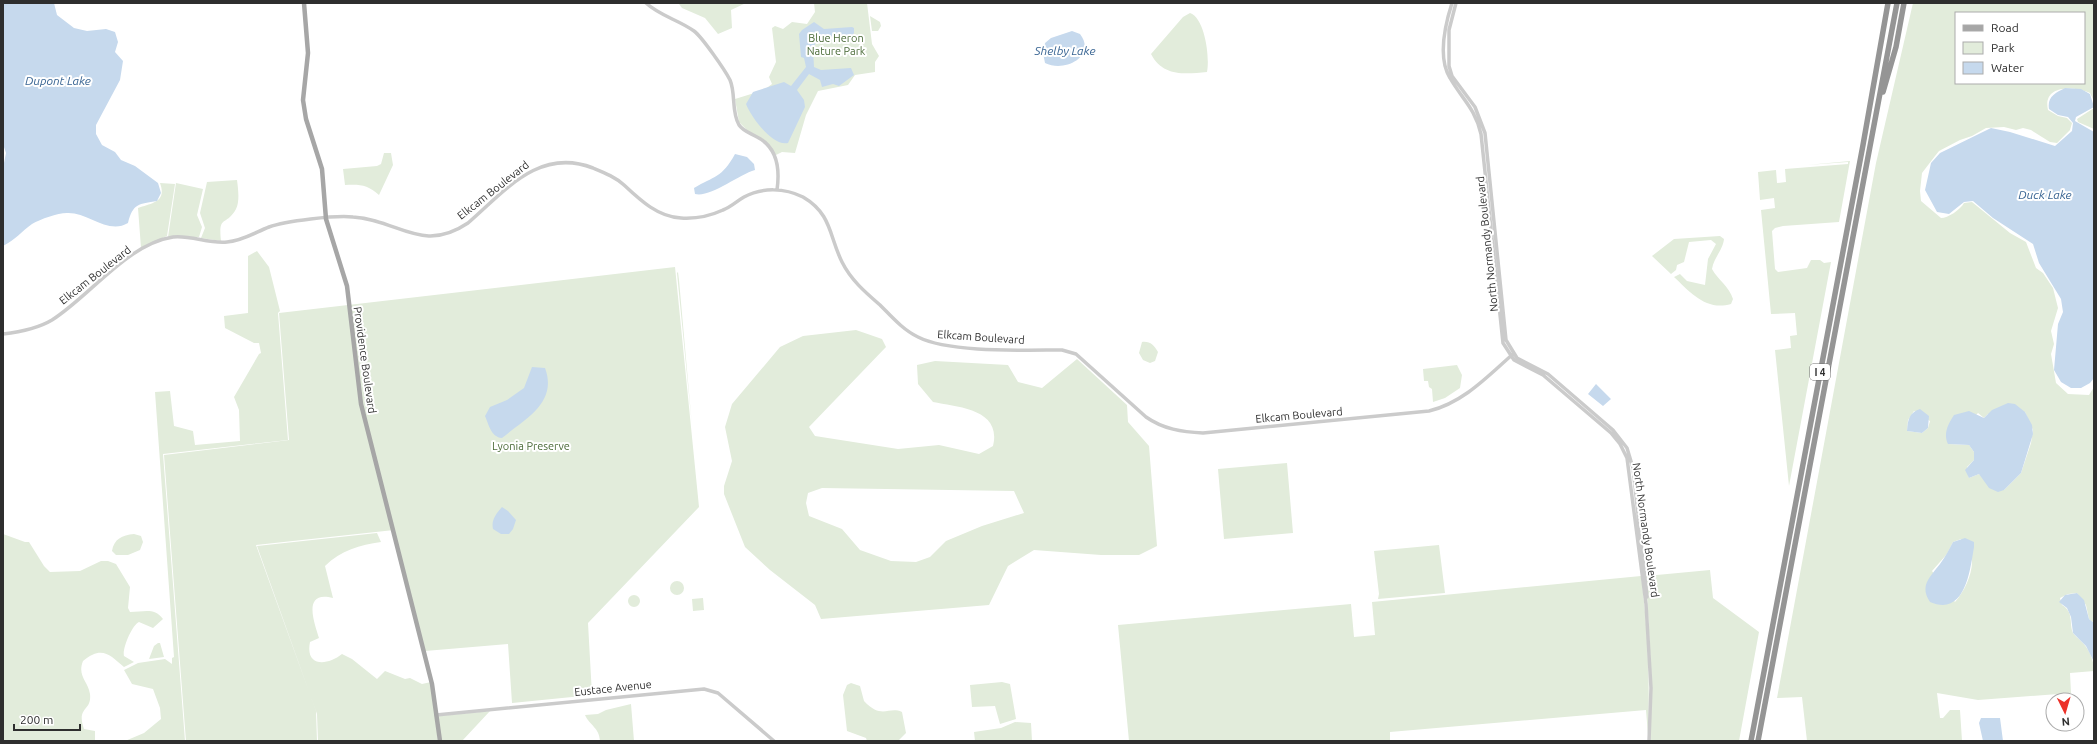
<svg xmlns="http://www.w3.org/2000/svg" width="2097" height="744" viewBox="0 0 2097 744" font-family="Ubuntu,sans-serif">
	<style>
		.green { fill: #e2ecdb; fill-rule: evenodd }
		.water { fill: #c6d9ed }
		.lines { fill: none; stroke-linecap: round; stroke-linejoin: round }
		.minor { stroke: #cbcbcb; stroke-width: 3.5 }
		.major { stroke: #a6a6a6; stroke-width: 4.5 }
		.highway { stroke: #959595; stroke-width: 5.5 }
		.labels { text-anchor: middle; dominant-baseline: central; stroke-width: 4; stroke-linejoin: round; paint-order: stroke }
		.shield { fill: #fff; stroke: #6d6d6d; stroke-width: 1 }
		.shield-label { font-size: 10px; font-weight: bold; fill: #2e2e2e }
		.park-label { font-size: 11px; fill: #4b6b39; stroke: #fff }
		.street-label { font-size: 11px; fill: #2e2e2e; stroke: #fff }
		.water-label { font-size: 12px; font-style: italic; fill: #396593; stroke: #fff }
	</style>
	<rect width="100%" height="100%" fill="#fff"/>
	<path class="green" d="M692,3H746L731,10L732,28L718,34L705,18L682,8L679,4Z
		M814,3H867L872,44L879,56L875,62V72L855,75L848,85L818,91L806,115L795,153L782,152L776,155L764,140L749,132L739,122L735,99L764,90L772,84L769,77L776,62L772,28L775,26L783,29L792,22L807,24L815,12Z
		M1913,3H2094V101L2090,93C2075,86 2042,84 2048,110L2058,116L2067,118L2072,123L2070,130L2057,143L2050,142L2031,130L2023,128L2016,130L2004,127L1986,128L1972,136L1960,140L1939,151L1935,156L1922,173L1920,191L1921,201L1941,218C1948,218 1960,210 1964,203L1972,202L2010,233L2026,242L2036,268L2043,273L2053,288L2058,308L2051,331L2054,344L2051,354L2056,383L2068,394L2089,395L2094,387V623L2089,619L2086,605L2077,593L2068,594L2060,598L2062,605C2074,612 2069,623 2073,633C2075,636 2078,638 2080,640C2089,648 2094,660 2094,671L2070,673L2071,693L1978,700L1937,693L1940,718H1943L1950,710H1960L1962,741H1807L1802,697L1777,698L1876,163ZM1956,13H2084V83H1956ZM1914,411L1930,421L1928,428L1922,433L1907,431L1908,420ZM2025,412L2033,430L2031,443L2021,473L2004,490L1979,474L1969,478L1967,467L1974,460V452L1969,445L1948,444L1978,413L1984,418L1988,414ZM1961,539C1964,545 1972,555 1972,562C1972,575 1964,592 1955,602L1932,571L1947,554L1953,542Z
		M1190,13C1205,18 1210,58 1207,72C1185,74 1163,77 1151,54L1183,17Z
		M870,16L880,22L881,26L878,31H872Z
		M2094,108V129L2078,122L2077,119Z
		M384,153H391L393,165L379,195C368,185 360,184 345,185L343,169L377,166L381,164Z
		M1850,161L1839,222L1783,226L1775,228L1772,231L1775,269L1778,272L1807,268L1811,260H1820L1824,263L1831,262L1789,486L1775,350L1791,348L1790,336L1797,335L1795,313L1771,314L1761,210L1775,208L1774,198L1760,200L1758,172L1776,170L1777,183L1786,182L1785,169L1848,164V162L1807,165Z
		M237,180C238,188 240,201 236,209C226,227 218,214 221,241L201,238L205,228L200,213L207,182Z
		M160,183L175,184L167,236L141,248L138,208C152,203 167,202 160,183Z
		M176,183L203,189L197,215L202,227L199,237H168Z
		M1720,236L1724,239C1723,250 1714,257 1712,269C1718,280 1729,286 1733,299L1731,304C1706,311 1691,293 1674,277L1680,274L1687,281L1705,285L1708,259L1716,244L1711,240L1689,242L1684,262L1677,265L1676,270L1671,274L1652,256L1674,239Z
		M257,251L269,267L280,311L278,313L288,440L163,454L185,741H125L144,733L161,719L160,708L153,689L132,684L124,670L138,663L165,659L172,664V658L174,657L155,392L170,391L174,426L193,431L195,445L240,441L239,410L234,397L259,354L261,353L259,343H254L225,328L224,316L248,313V256Z
		M675,267L699,507L588,623L592,695L512,703L508,644L425,651L394,530L256,545L316,711L317,741H186L164,455L289,440L279,313Z
		M678,272L679,280L692,426L677,273Z
		M856,330L882,339L886,347L809,427L815,436L898,449L939,445L979,454L993,446C1002,409 958,407 933,402L918,384L917,365L935,361L1008,365L1018,382L1042,388L1077,359L1127,405L1128,422L1149,446L1157,546L1139,555H1101L1034,550L1008,566L989,605L821,619L815,605L770,570L745,547L724,494V486L732,461L725,427L732,404L780,347L803,336ZM822,488L1014,491L1024,513L982,526L946,541L930,557L916,562L891,561L860,550L842,529L809,516L806,503L808,493Z
		M1142,342C1150,341 1154,345 1158,352L1155,361L1150,363L1143,360L1139,353Z
		M1457,365L1462,375L1460,388L1445,398L1433,402L1432,389L1429,387L1428,381H1424L1423,369Z
		M1287,463L1293,533L1224,539L1218,469Z
		M377,533L381,542C360,545 341,550 325,566L333,598C302,590 314,622 319,638L310,642C305,667 327,666 342,654L352,659L377,679L385,671L405,679L410,678L422,684L431,682L438,741H318L317,714L257,546Z
		M3,534L25,542H29L44,566L50,572L80,571L101,561H108L116,564L130,587L128,608L130,612C144,612 154,607 163,619L153,628L139,622C132,625 122,649 124,656L134,662L124,667C110,655 102,645 83,661C77,676 88,681 90,694C92,712 76,706 84,729L95,731V741H3Z
		M134,534L141,536L143,542L140,550L128,555H116L112,551C114,539 122,535 134,534Z
		M1439,545L1445,593L1378,599L1379,594L1374,551Z
		M1710,570L1713,598L1759,632L1739,741H1650L1652,688L1646,576Z
		M1641,576C1648,629 1650,682 1648,735L1646,710L1390,732V741H1129L1118,625L1351,604L1354,637L1375,635L1372,602Z
		M670 588a7 7 0 1 1 14 0a7 7 0 1 1-14 0Z
		M628 601a6 6 0 1 1 12 0a6 6 0 1 1-12 0Z
		M703,598L704,610L693,611L692,599Z
		M158,643H160L164,657L149,659L154,646Z
		M1002,682L1010,684L1016,719L1000,724L995,706L972,707L970,685Z
		M851,683L860,686L864,701C882,720 888,706 902,712L906,733L898,741H867L866,738L847,731L843,695L847,685Z
		M631,704L634,741H600C599,727 590,726 585,715L598,714L606,710Z
		M490,711L462,741H441L438,716Z
		M1015,722L1031,723L1032,741H975L974,732L1001,728Z"/>
	<path class="water" d="M3,3H54L57,15L74,28L87,31L106,29L115,32L118,42L115,52L123,61L120,80L96,125V134L102,145L115,152L121,160L135,166L158,183L161,193L157,201C139,204 133,203 128,223C108,235 88,212 67,213C57,213 41,219 32,224C22,231 15,240 3,246V168L6,153L3,144Z
		M814,22L824,29L852,27L854,28V33L850,38L816,42L813,49L814,67L821,70L851,68L854,75L839,86L833,84L822,87L820,80L809,74L797,90L804,100L805,107L788,143C773,147 751,117 746,104L753,92L756,91L784,82L791,86L806,67L804,58L801,57L799,34L802,30Z
		M1072,31L1080,34C1097,56 1065,73 1045,63L1043,53L1045,43L1051,38Z
		M2065,88L2081,89L2090,94L2094,107L2076,117L2075,121L2094,132V378L2090,383L2081,388H2071L2061,382L2054,370L2058,324L2063,312L2061,299L2039,263L2033,244L1993,218L1973,201L1964,202L1949,214L1937,212L1925,190L1931,163L1940,153L1991,128L2010,132L2055,146L2072,131L2073,123L2068,117L2058,115L2049,109C2047,97 2055,93 2065,88Z
		M735,154L747,157L754,164L755,170C738,175 710,198 695,194L694,188C714,176 722,178 735,154Z
		M532,367L545,368C558,403 525,419 502,438C491,437 489,425 485,416L490,407L507,400L524,388Z
		M1596,384L1611,399L1603,406L1588,394Z
		M2008,403L2015,404L2025,412L2032,425L2033,434L2021,473L2004,490L1998,492L1989,488L1979,474L1969,478L1965,470L1974,460V452L1969,445L1948,444C1943,434 1948,424 1954,415L1969,411L1984,418L1992,410Z
		M1920,409L1929,416L1928,428L1922,433L1907,431C1908,419 1909,413 1920,409Z
		M502,507L508,511L516,520L513,529L509,534H501L493,529C491,520 496,514 502,507Z
		M1965,538L1974,542V547C1970,571 1965,617 1930,602C1919,586 1930,577 1940,564C1945,557 1949,550 1953,542Z
		M2077,593L2084,600L2089,619L2094,623V662L2086,646L2073,633L2071,617L2067,608L2059,602L2065,595Z
		M1981,718H2000L2003,741H1983L1979,723Z"/>
	<g class="lines">
		<path class="minor" d="M646,3C660,16 679,20 694,31C702,37 725,70 730,80C736,94 731,111 739,125C743,131 750,133 757,137C777,147 780,169 777,190
			M1452,3C1445,25 1437,57 1450,78C1462,99 1475,108 1481,134L1503,343L1514,360L1543,375L1611,433L1620,444L1627,458L1646,604L1651,688L1649,741
			M1456,3L1449,30V66L1452,76L1475,107L1485,133L1506,340L1517,358L1548,374L1613,430L1627,448L1633,468L1647,597
			M3,334C20,332 37,329 52,320C90,296 127,244 173,237C191,235 209,244 227,242C242,241 256,232 269,227C285,221 336,215 353,217C399,220 422,254 468,223C505,191 539,147 593,168C605,173 615,177 624,185C640,200 658,217 681,218C696,219 710,216 723,210C731,207 737,201 744,197C762,187 785,188 803,197C832,214 829,236 842,262C851,280 865,292 880,305C891,316 903,330 918,337C949,353 1025,350 1062,350L1076,354L1146,417C1163,429 1182,432 1203,433L1429,411C1463,403 1488,376 1513,354
			M436,715L704,689L718,693L774,741"/>
		<path class="major" d="M304,3L308,53L303,100L306,119L322,169L326,219L347,286L361,404L432,684L440,741"/>
		<path class="highway" d="M1883,92L1896,47L1904,3
			M1751,741L1863,145L1888,3
			M1758,741L1897,3"/>
	</g>
	<g class="labels">
		<rect class="shield" x="1810" y="364" width="20" height="16" rx="3"/>
		<g class="shield-label">
			<text x="1820" y="372">I 4</text>
		</g>
		<g class="park-label">
			<text x="836" y="38">Blue Heron<tspan x="836" dy="13">Nature Park</tspan></text>
			<text x="531" y="446">Lyonia Preserve</text>
		</g>
		<g class="street-label">
			<text transform="translate(493 190) rotate(-38)">Elkcam Boulevard</text>
			<text transform="translate(1487 244) rotate(-96)">North Normandy Boulevard</text>
			<text transform="translate(95 275) rotate(-38)">Elkcam Boulevard</text>
			<text transform="translate(981 337) rotate(4)">Elkcam Boulevard</text>
			<text transform="translate(365 360) rotate(82)">Providence Boulevard</text>
			<text transform="translate(1299 415) rotate(-5)">Elkcam Boulevard</text>
			<text transform="translate(1646 530) rotate(82)">North Normandy Boulevard</text>
			<text transform="translate(613 688) rotate(-6)">Eustace Avenue</text>
		</g>
		<g class="water-label">
			<text x="1065" y="50">Shelby Lake</text>
			<text x="58" y="80">Dupont Lake</text>
			<text x="2045" y="194">Duck Lake</text>
		</g>
	</g>
	<rect width="2097" height="744" fill="none" stroke="#2e2e2e" stroke-width="8"/>
	<rect x="1955" y="12" width="130" height="72" fill="#ffffff" stroke="#ababab"/>
	<rect x="1963" y="25" width="20" height="6" fill="#a6a6a6" stroke="#ababab"/>
	<text x="1991" y="32" font-size="12" fill="#2e2e2e">Road</text>
	<rect x="1963" y="42" width="20" height="12" fill="#e2ecdb" stroke="#ababab"/>
	<text x="1991" y="52" font-size="12" fill="#2e2e2e">Park</text>
	<rect x="1963" y="62" width="20" height="12" fill="#c6d9ed" stroke="#ababab"/>
	<text x="1991" y="72" font-size="12" fill="#2e2e2e">Water</text>
	<g transform="translate(2065 712) rotate(175)"><circle r="19" fill="#ffffff" stroke="#ababab"/>
	<path d="M0-3L7 15L0 10L-7 15Z" fill="#ec3129"/>
	<text y="-6" font-size="11" font-weight="bold" text-anchor="middle" fill="#2e2e2e">N</text>
	</g>
	<path d="M14 724v6h66v-6" fill="none" stroke="#2e2e2e" stroke-width="2"/>
	<text x="20" y="724" font-size="12" fill="#2e2e2e" stroke="#ffffff" stroke-width="3" paint-order="stroke">200 m</text>
</svg>
